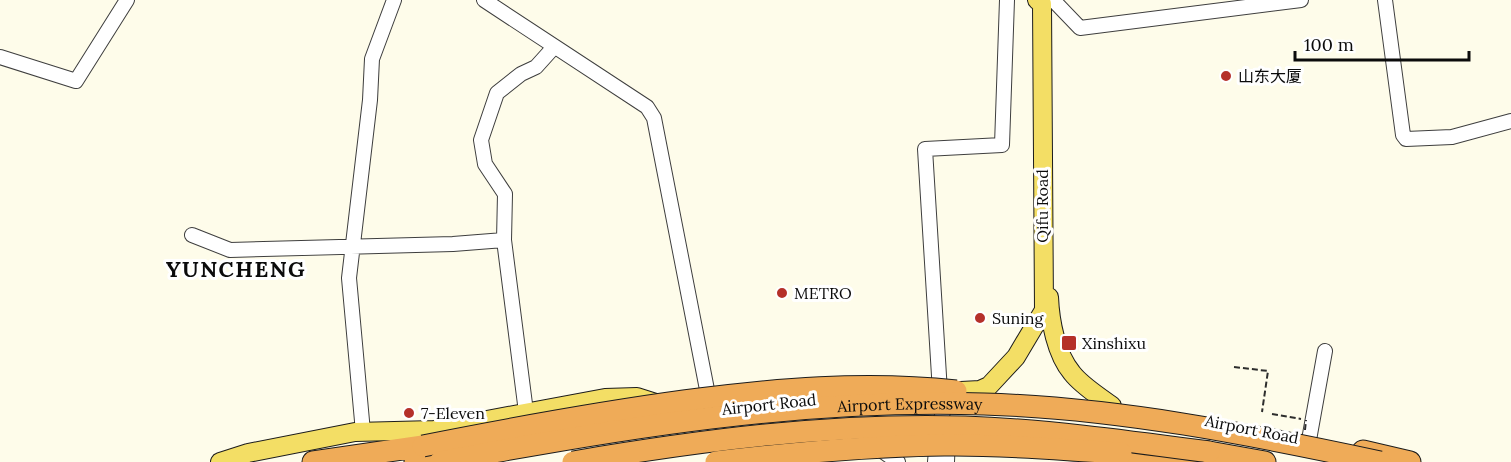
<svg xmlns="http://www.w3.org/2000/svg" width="1511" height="462" viewBox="0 0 1511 462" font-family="Lora,'Noto Sans SC',serif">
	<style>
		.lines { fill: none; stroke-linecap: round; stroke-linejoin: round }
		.minor-casing { stroke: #3e3e3e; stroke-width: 16 }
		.major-casing { stroke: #1c1c1c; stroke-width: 20 }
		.highway-casing { stroke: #1c1c1c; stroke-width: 23 }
		.path { stroke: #2d2d2d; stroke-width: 2; stroke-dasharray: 6 3; stroke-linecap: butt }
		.minor { stroke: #fff; stroke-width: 14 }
		.major { stroke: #f3de65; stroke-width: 18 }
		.highway { stroke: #efab58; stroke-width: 21 }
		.highway-bridge-casing { stroke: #1c1c1c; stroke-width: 23; stroke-linecap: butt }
		.path-bridge { stroke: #2d2d2d; stroke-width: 2; stroke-dasharray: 6 3; stroke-linecap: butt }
		.highway-bridge { stroke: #efab58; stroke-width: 21 }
		.poi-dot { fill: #b53029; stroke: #fff; stroke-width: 2 }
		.labels { text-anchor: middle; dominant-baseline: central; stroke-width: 6; stroke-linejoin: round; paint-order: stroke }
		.poi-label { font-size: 16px; fill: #0b0b0b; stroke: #fff; text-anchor: start }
		.street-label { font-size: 16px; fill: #0b0b0b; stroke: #fff }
		.district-label { font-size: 22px; font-weight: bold; letter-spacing: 1.5px; fill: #0b0b0b; stroke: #fff }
	</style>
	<rect width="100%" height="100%" fill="#fefcea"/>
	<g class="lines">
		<g class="minor-casing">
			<path id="minor" d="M484,0L647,107L654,118L710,405
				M1048,0L1055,2L1080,28L1301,0
				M1385,0L1403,135L1406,139L1452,137L1511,121
				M0,57L76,81L127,0
				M192,235L230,250L453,244L504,240
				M940,392L925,149L1002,145L1007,0
				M526,412L504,240L505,194L485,164L481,140L497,93L521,74L536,67L554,47
				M363,432L349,278L370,100L372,59L394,0
				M1309,440L1325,351
				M878,448L898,462
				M935,462C937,440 938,418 949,399
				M947,462L948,437"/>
		</g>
		<g class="major-casing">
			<path id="major" d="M1049,297C1050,321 1056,354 1072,373C1082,386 1099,396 1112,406
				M942,392L980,390L989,386L1016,357L1044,310L1042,4L1037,0
				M220,462L248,453L355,432L434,430L605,398L637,397L659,404"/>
		</g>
		<g class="highway-casing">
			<path id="highway" d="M1125,450L1142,462
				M1363,451L1410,462
				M1209,452L1265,462
				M1159,455L1202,462
				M313,462L423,446
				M415,462L458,454"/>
		</g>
		<path class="path" d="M1234,367L1268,371L1262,412
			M1272,414L1301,419"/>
		<use href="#minor" class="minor"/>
		<use href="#major" class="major"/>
		<use href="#highway" class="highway"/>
		<g class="highway-bridge-casing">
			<g id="highway-bridge">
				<path d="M423,446C509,429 596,413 684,401C774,389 865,381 956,391"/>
				<path id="s1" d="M440,462C619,428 801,398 984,404C1118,408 1249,434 1380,462"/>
				<path d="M573,462C702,440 834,423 965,427C1047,430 1127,441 1209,452"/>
				<path d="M716,462C792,453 868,446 944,445C1003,444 1062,450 1121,453"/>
			</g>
		</g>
		<path class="path-bridge" d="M1305,430L1306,420"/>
		<use href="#highway-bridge" class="highway-bridge"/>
	</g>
	<g class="poi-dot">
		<circle cx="1226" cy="76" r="6"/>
		<circle cx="782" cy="293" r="6"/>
		<circle cx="980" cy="318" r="6"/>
		<rect x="1061" y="335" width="16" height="16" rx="3"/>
		<circle cx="409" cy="413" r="6"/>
	</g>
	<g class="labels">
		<g class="poi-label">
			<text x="1238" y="76">山东大厦</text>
			<text x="794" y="293">METRO</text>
			<text x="992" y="318">Suning</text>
			<text x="1082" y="343">Xinshixu</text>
			<text x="421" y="413">7-Eleven</text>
		</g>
		<g class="street-label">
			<text transform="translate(1042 206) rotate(-90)">Qifu Road</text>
			<text transform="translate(769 404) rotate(-6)">Airport Road</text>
			<text stroke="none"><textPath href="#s1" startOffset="474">Airport Expressway</textPath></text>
			<text transform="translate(1252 429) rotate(11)">Airport Road</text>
		</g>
		<g class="district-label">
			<text x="236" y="269">YUNCHENG</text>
		</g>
	</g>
	<path d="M1295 51v9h174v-9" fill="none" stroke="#0b0b0b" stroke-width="3"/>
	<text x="1304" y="51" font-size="18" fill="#0b0b0b" stroke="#ffffff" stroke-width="4.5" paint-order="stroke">100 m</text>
</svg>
